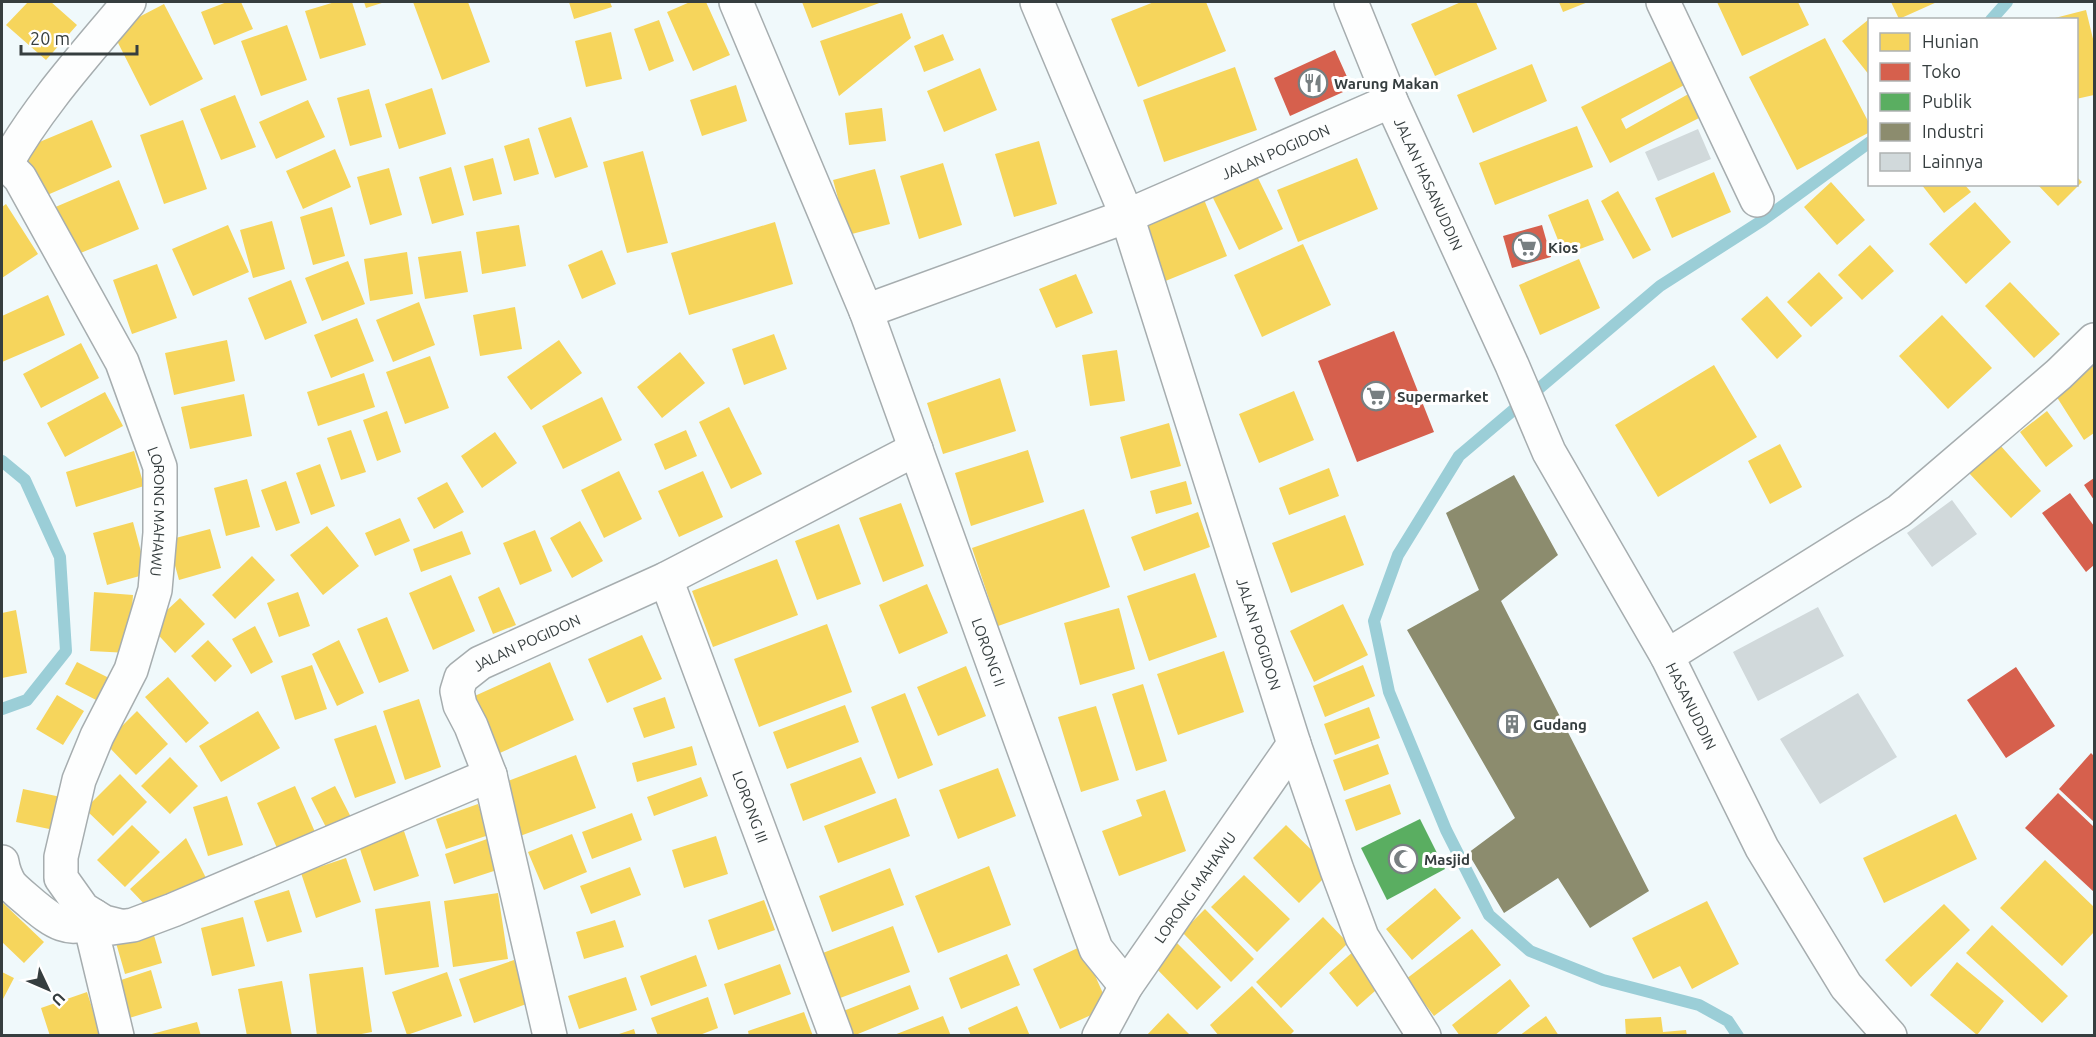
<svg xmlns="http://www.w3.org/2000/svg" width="2096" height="1037" viewBox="0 0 2096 1037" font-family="Ubuntu,sans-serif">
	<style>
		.homes { fill: #f6d55c }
		.shops { fill: #d6604d }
		.public { fill: #5aae61 }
		.industry { fill: #8c8c6e }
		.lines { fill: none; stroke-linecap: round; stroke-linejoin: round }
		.stream { stroke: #9bced7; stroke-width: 12 }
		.building { fill: #d1d9db }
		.minor-casing { stroke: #a6adaf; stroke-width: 36 }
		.highway-casing { stroke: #a6adaf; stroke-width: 36 }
		.minor { stroke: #fdfefe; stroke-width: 33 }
		.highway { stroke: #fdfefe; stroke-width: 33 }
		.labels { text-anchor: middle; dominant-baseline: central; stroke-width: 6; stroke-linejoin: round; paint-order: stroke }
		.poi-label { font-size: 15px; font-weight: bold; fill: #363e3f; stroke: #fff; text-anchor: start }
		.street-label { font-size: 15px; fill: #363e3f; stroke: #fff }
	</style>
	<rect width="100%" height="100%" fill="#f0f9fb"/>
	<path class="homes" d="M28,2H51L77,25L46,60L6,25Z
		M227,2H241L253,29L214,45L201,12Z
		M335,2H352L366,45L320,59L305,11Z
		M364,2H385L366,8Z
		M413,2H468L490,62L442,80Z
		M569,2H610L612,7L574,19Z
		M690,2H706L730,55L693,71L667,12Z
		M802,2H882L812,28Z
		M1154,2H1206L1226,51L1138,87L1111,19Z
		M1461,2H1476L1497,49L1435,76L1411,24Z
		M1559,2H1588L1563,12Z
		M1717,2H1798L1809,25L1742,56Z
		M1891,2H1937L1899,19Z
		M164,4L203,79L150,106L112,31Z
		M2086,10L2094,43V95L2076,99V20L2051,19Z
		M902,13L911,38L839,96L820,41Z
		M659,20L674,61L649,71L634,29Z
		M1868,20L1870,23V76L1842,41Z
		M287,25L307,80L261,96L241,41Z
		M611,32L622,79L586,87L575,41Z
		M943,34L954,60L924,72L914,46Z
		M1825,38L1870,125V132L1797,170L1749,77Z
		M1677,58L1688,83L1621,119L1626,129L1692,92L1705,115L1610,163L1581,107Z
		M1532,64L1547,101L1473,133L1457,95Z
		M1235,67L1257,130L1164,162L1143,100Z
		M980,68L997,110L944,132L927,91Z
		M736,85L747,121L702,136L690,100Z
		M432,88L446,134L399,149L385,104Z
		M369,89L382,137L350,146L337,98Z
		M235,95L256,147L221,160L200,109Z
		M308,100L325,137L276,159L259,122Z
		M882,108L886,141L849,145L845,113Z
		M571,117L588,167L555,178L538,128Z
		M92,120L112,167L38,199L18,151Z
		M183,120L207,189L164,204L140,135Z
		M1577,126L1593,167L1495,205L1479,163Z
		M529,138L539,174L514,181L504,146Z
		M1039,141L1057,204L1014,217L995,154Z
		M335,149L351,187L303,209L286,171Z
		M643,151L668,243L627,253L603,162Z
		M493,158L502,194L473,201L464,166Z
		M1357,158L1378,209L1298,242L1277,190Z
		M943,163L962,225L919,239L900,176Z
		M451,167L464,215L432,224L419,177Z
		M389,168L402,215L370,225L357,177Z
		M875,169L890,224L848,235L833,180Z
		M1714,172L1731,212L1672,238L1655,198Z
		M1256,174L1283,229L1239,250L1212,196Z
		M2076,176L2082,182L2058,206L2037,184H2076Z
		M119,180L139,229L66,259L46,211Z
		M1831,182L1865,220L1837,245L1804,207Z
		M1921,184H1964L1971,192L1944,213Z
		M1618,191L1651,250L1633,259L1601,201Z
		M1203,197L1227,256L1163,282L1139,223Z
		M1588,199L1604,240L1564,255L1548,215Z
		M1975,202L2011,242L1966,284L1929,244Z
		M6,204L38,254L2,278V207Z
		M332,207L345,256L313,265L300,217Z
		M272,221L285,269L253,278L240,230Z
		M775,222L793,284L689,315L671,253Z
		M228,225L249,272L193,296L172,249Z
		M519,225L526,266L482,274L476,232Z
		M1303,244L1331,305L1262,337L1234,275Z
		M1870,245L1894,271L1862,300L1838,275Z
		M602,250L616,284L582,299L568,265Z
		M461,251L468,292L425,299L418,257Z
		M407,252L413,294L370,301L364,259Z
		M1579,259L1600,308L1540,335L1519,285Z
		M348,261L365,304L322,321L305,278Z
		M157,264L177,318L132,334L113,280Z
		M1819,272L1843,298L1811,327L1787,302Z
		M1076,274L1093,313L1056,328L1039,289Z
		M291,280L307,323L265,340L248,298Z
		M2010,282L2060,334L2034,358L1985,306Z
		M48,295L65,335L2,362V316Z
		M1767,296L1802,336L1777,359L1741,319Z
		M419,302L435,345L393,362L376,320Z
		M515,307L522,349L480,356L473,315Z
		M1942,315L1992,368L1948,409L1899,356Z
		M357,318L374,361L331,378L314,335Z
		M774,334L787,369L744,385L732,349Z
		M227,340L235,381L174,395L165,353Z
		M559,340L582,373L531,410L507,377Z
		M81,343L99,378L41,408L23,374Z
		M1117,350L1125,401L1090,406L1082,355Z
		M680,352L705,383L662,418L637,387Z
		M430,356L449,408L405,424L386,372Z
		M1714,365L1757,437L1658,497L1615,425Z
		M2094,365V433L2084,440L2053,391Z
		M364,373L375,407L318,426L307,392Z
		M1000,378L1016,431L943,454L927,403Z
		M1294,391L1314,440L1259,463L1239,414Z
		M105,392L123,426L65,457L47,423Z
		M244,394L252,436L190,449L181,407Z
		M602,397L622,440L563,469L542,426Z
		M729,407L762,474L731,489L699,422Z
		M387,411L401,452L377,461L363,420Z
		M2047,411L2073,446L2046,467L2020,432Z
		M1169,423L1181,466L1131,479L1120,437Z
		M351,430L366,472L341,480L327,438Z
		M686,430L697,456L665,470L654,444Z
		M495,432L517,463L482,488L461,456Z
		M1780,444L1802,487L1770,504L1748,461Z
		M2000,445L2041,491L2011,518L1969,473Z
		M1028,450L1044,502L971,526L955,473Z
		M134,451L144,486L76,507L66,472Z
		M320,464L335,506L311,515L296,473Z
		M1329,468L1339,496L1289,515L1279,488Z
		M619,471L642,519L604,538L581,490Z
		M703,471L723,517L679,537L658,491Z
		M247,479L260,527L226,536L214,488Z
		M286,481L300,523L276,531L261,490Z
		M1186,481L1192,504L1156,514L1150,491Z
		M447,482L464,512L434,529L417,498Z
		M901,503L924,566L883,582L859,518Z
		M1084,509L1110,587L998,626L972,548Z
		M1198,512L1210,547L1144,571L1131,537Z
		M1345,515L1364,565L1291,593L1272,543Z
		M400,518L410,541L375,556L365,533Z
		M580,521L603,561L572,578L550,538Z
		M133,522L147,574L107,585L93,533Z
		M839,524L861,584L817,600L795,541Z
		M327,526L359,566L323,595L290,555Z
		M210,529L221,568L179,580L168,540Z
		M535,530L552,571L520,585L503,543Z
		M462,531L471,554L421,572L413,549Z
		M252,556L275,580L235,619L212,595Z
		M777,559L798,615L713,647L692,591Z
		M1195,573L1217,637L1149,661L1127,596Z
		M451,575L475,631L433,650L409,593Z
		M927,584L948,633L899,654L879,605Z
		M499,587L516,625L493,634L478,597Z
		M94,592L133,595L129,653L90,651Z
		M298,592L310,626L279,637L267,603Z
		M180,598L205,624L175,653L150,626Z
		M1343,604L1368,655L1314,682L1290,631Z
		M1119,608L1135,669L1080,685L1064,623Z
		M16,610L27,673L2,678V613Z
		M387,617L409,671L379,683L357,629Z
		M827,624L852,692L759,727L734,659Z
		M255,626L273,662L251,674L232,639Z
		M642,635L662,679L607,703L588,659Z
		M208,640L232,666L215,682L191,656Z
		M339,640L364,693L337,706L312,654Z
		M1224,651L1244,712L1178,735L1157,674Z
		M77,662L111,679L100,702L65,684Z
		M550,662L574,720L493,756L468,699Z
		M312,665L327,709L295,720L281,676Z
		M1363,665L1375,696L1325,717L1313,686Z
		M966,666L986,716L938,736L917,687Z
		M168,677L209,723L186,743L145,697Z
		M1143,684L1167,761L1136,771L1112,694Z
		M905,693L933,765L898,779L871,707Z
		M57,695L84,711L63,745L36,729Z
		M665,697L675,728L644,738L633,708Z
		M419,699L441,767L405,780L383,711Z
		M845,705L859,742L787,769L773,732Z
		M1096,706L1119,780L1081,792L1058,717Z
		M1369,707L1380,738L1335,755L1324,724Z
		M137,711L168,744L136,775L105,743Z
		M258,711L280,748L221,782L199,746Z
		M376,725L396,783L355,798L334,739Z
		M1378,744L1389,774L1344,791L1333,760Z
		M692,746L697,765L637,782L632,763Z
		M576,755L596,808L520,836L500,784Z
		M170,757L198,786L170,814L141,786Z
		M861,757L876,793L803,821L790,784Z
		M998,768L1016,816L958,839L939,790Z
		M120,774L147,802L113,836L85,809Z
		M701,777L708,796L654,816L647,797Z
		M1390,784L1401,814L1356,831L1345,800Z
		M295,786L315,832L277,848L257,803Z
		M335,786L355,825L331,837L311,798Z
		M23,789L61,797L54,830L16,822Z
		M1165,790L1186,851L1119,876L1102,831L1142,816L1136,800Z
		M227,796L243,845L208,856L193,807Z
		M896,798L910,836L838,863L824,826Z
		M478,804L489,835L446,849L436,819Z
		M632,813L642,840L592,859L582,832Z
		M1956,814L1977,859L1884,903L1863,858Z
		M132,825L160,852L125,887L97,860Z
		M1286,825L1332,870L1299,903L1253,858Z
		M404,831L419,876L374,891L359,846Z
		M572,834L587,872L544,890L528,852Z
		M716,836L728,874L684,888L672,850Z
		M186,838L210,886L149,909L130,889Z
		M487,839L497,870L454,884L445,854Z
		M346,858L361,902L316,918L301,873Z
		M2045,860L2094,907V932L2062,966L2000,908Z
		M989,866L1011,925L938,953L915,896Z
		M630,867L641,895L591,914L580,886Z
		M890,868L904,905L832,932L819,896Z
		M1244,875L1290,919L1257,952L1211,907Z
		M1435,888L1461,918L1412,960L1386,929Z
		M289,890L302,932L267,942L254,901Z
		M498,893L508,959L453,967L444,901Z
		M764,900L775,930L718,950L708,920Z
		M430,901L439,967L385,975L375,909Z
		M1707,901L1739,964L1692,989L1680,966L1653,979L1632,938Z
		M2,902L44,942L24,963L2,942Z
		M1944,904L1970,930L1911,987L1885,960Z
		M1205,909L1254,959L1231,982L1182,932Z
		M243,917L255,966L212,976L201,928Z
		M1323,917L1348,943L1281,1008L1256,982Z
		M615,920L624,947L584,959L576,932Z
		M151,925L162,963L125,974L114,936Z
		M1992,925L2068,996L2042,1023L1966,953Z
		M893,926L910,972L832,1001L815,956Z
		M1472,929L1501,965L1434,1016L1406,979Z
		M1171,937L1221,987L1197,1010L1148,960Z
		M1082,946L1109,1007L1060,1029L1033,969Z
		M1355,950L1384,983L1357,1007L1329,973Z
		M1007,954L1020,985L961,1009L949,978Z
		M696,955L707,986L651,1006L640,976Z
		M514,960L529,1003L474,1023L459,979Z
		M1957,962L2004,1001L1977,1035L1930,995Z
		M780,964L791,994L734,1015L724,984Z
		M363,967L372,1032L351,1036H317L309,974Z
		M151,970L162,1008L126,1019L115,982Z
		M2,972L14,978L2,1001Z
		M447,972L462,1016L407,1035L392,992Z
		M626,977L637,1010L579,1029L568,996Z
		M1510,979L1530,1006L1494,1036H1460L1452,1025Z
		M282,981L292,1036H247L238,989Z
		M910,985L919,1009L853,1036H841L833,1015Z
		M1252,986L1294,1031L1289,1036H1219L1210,1025Z
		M87,992L101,1036H50L41,1008Z
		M708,997L718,1028L697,1036H658L651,1018Z
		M1017,1006L1030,1036H971L968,1028Z
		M804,1012L813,1036H749L748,1031Z
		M1168,1013L1191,1036H1146Z
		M943,1016L951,1036H894V1035Z
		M1546,1016L1559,1036H1519Z
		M1661,1017L1663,1032L1686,1030L1687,1036H1626L1625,1019Z
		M197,1022L201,1036H149L148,1035Z
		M634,1029L636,1036H616V1035Z"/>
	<path class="shops" d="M1335,50L1352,88L1290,116L1274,78Z
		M1542,225L1551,257L1512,268L1503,236Z
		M1394,331L1434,432L1357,462L1318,361Z
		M2094,478V500L2084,485Z
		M2070,493L2094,526V565L2086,572L2042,513Z
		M2016,667L2055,726L2006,758L1967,700Z
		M2091,753L2094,756V822L2059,789Z
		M2058,793L2094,827V892L2025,828Z"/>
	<path class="public" d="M1420,819L1445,869L1387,900L1361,848Z"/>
	<path class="industry" d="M1514,475L1558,555L1501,601L1649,891L1590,928L1558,878L1504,913L1468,853L1515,818L1407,630L1479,590L1446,513Z"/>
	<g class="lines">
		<path class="stream" d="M1991,20L2007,2
			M2,461L25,480L60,557L66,651L27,700L2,709
			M1738,1036L1728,1021L1699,1005L1603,980L1530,951L1489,915L1446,830L1389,692L1374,621L1398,555L1459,456L1660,286L1763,220L1870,142"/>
	</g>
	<path class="building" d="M1698,129L1711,159L1658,181L1645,152Z
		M1952,500L1977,534L1932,567L1907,533Z
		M1818,607L1844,656L1758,701L1733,652Z
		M1858,693L1897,757L1820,804L1780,739Z"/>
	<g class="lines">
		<g class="minor-casing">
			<g id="minor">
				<path id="s1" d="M736,2L866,311L1096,949L1126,986"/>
				<path id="s2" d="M1037,2L1127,216L1391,101"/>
				<path d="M1663,2L1757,200"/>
				<path id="s3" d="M2,164H6L20,178L122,362L160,467V533L155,590L131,670L97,736L79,780L61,857V878L83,909L104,922L120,926"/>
				<path d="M6,164C39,105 86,54 129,2"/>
				<path id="s4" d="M866,311L1127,216L1294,744L1337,870L1362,937L1424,1036"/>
				<path id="s5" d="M666,579L836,1036"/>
				<path d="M1667,656L1899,511L2059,374L2094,340"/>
				<path d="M2,862C3,869 6,877 10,884C16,891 24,897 32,904C50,919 72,938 94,916"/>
				<path d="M117,1036L93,936L98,930L133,925L173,910L490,775"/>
				<path id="s6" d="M550,1036L490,775L471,726L460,705L457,691L461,678L480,663L666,579L916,449"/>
				<path id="s7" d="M1099,1036L1126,986L1294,744"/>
			</g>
		</g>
		<g class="highway-casing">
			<g id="highway">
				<path id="s8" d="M1351,2L1391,101L1512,365L1549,452L1667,656L1762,848L1846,986L1890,1036"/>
			</g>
		</g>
		<use href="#minor" class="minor"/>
		<use href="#highway" class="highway"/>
	</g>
	<defs>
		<g id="restaurant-ring" transform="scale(1.5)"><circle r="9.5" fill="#fff" stroke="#777f81" stroke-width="1.5"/><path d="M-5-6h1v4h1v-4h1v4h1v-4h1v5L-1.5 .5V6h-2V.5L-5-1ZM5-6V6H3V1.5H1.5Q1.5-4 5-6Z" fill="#777f81"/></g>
		<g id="supermarket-ring" transform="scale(1.5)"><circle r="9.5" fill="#fff" stroke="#777f81" stroke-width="1.5"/><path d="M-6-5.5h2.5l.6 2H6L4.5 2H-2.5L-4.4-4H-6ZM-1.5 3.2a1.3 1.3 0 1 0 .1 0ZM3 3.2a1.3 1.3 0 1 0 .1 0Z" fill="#777f81"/></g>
		<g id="building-ring" transform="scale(1.5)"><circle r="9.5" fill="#fff" stroke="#777f81" stroke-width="1.5"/><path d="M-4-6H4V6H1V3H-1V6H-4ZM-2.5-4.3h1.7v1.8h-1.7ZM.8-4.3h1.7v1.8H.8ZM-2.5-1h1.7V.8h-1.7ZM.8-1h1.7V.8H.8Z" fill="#777f81"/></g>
		<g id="mosque-ring" transform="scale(1.5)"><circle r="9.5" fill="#fff" stroke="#777f81" stroke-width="1.5"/><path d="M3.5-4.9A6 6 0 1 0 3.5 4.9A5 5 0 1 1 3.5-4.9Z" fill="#777f81"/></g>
	</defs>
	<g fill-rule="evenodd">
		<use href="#restaurant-ring" x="1313" y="83"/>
		<use href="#supermarket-ring" x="1527" y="247"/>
		<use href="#supermarket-ring" x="1376" y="396"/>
		<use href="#building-ring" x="1512" y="724"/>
		<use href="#mosque-ring" x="1403" y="859"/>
	</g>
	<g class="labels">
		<g class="poi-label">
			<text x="1334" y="83">Warung Makan</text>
			<text x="1548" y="247">Kios</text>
			<text x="1397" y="396">Supermarket</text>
			<text x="1533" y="724">Gudang</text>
			<text x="1424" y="859">Masjid</text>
		</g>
		<g class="street-label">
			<text stroke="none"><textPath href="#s2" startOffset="394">JALAN POGIDON</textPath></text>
			<text stroke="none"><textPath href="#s8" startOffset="198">JALAN HASANUDDIN</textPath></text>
			<text stroke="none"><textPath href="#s3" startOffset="390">LORONG MAHAWU</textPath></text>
			<text stroke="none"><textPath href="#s4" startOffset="716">JALAN POGIDON</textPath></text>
			<text stroke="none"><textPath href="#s6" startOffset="447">JALAN POGIDON</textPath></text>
			<text stroke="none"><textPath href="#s1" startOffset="698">LORONG II</textPath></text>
			<text stroke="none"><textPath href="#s8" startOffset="783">HASANUDDIN</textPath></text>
			<text stroke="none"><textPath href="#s5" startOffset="243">LORONG III</textPath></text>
			<text stroke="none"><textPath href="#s7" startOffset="177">LORONG MAHAWU</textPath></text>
		</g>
	</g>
	<rect width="2096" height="1037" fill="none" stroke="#363e3f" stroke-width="6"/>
	<rect x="1868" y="18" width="210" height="168" fill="#ffffff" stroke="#afb2b2" stroke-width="1.5"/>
	<rect x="1880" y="33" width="30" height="18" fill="#f6d55c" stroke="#afb2b2" stroke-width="1.5"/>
	<text x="1922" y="48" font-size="18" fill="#363e3f">Hunian</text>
	<rect x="1880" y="63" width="30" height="18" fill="#d6604d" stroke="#afb2b2" stroke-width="1.5"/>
	<text x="1922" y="78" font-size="18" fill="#363e3f">Toko</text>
	<rect x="1880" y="93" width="30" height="18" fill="#5aae61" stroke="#afb2b2" stroke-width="1.5"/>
	<text x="1922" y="108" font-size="18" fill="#363e3f">Publik</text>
	<rect x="1880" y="123" width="30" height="18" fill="#8c8c6e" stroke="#afb2b2" stroke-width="1.5"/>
	<text x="1922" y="138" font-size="18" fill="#363e3f">Industri</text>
	<rect x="1880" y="153" width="30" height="18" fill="#d1d9db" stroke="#afb2b2" stroke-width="1.5"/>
	<text x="1922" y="168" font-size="18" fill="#363e3f">Lainnya</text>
	<g transform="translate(48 989) rotate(134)" stroke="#ffffff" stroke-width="4.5" paint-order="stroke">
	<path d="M0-4.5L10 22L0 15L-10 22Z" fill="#363e3f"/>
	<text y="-9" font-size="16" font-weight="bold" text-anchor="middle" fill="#363e3f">U</text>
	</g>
	<path d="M21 45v9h116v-9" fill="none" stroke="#363e3f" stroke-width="3"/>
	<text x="30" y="45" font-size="18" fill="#363e3f" stroke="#ffffff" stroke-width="4.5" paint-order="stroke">20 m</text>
</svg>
